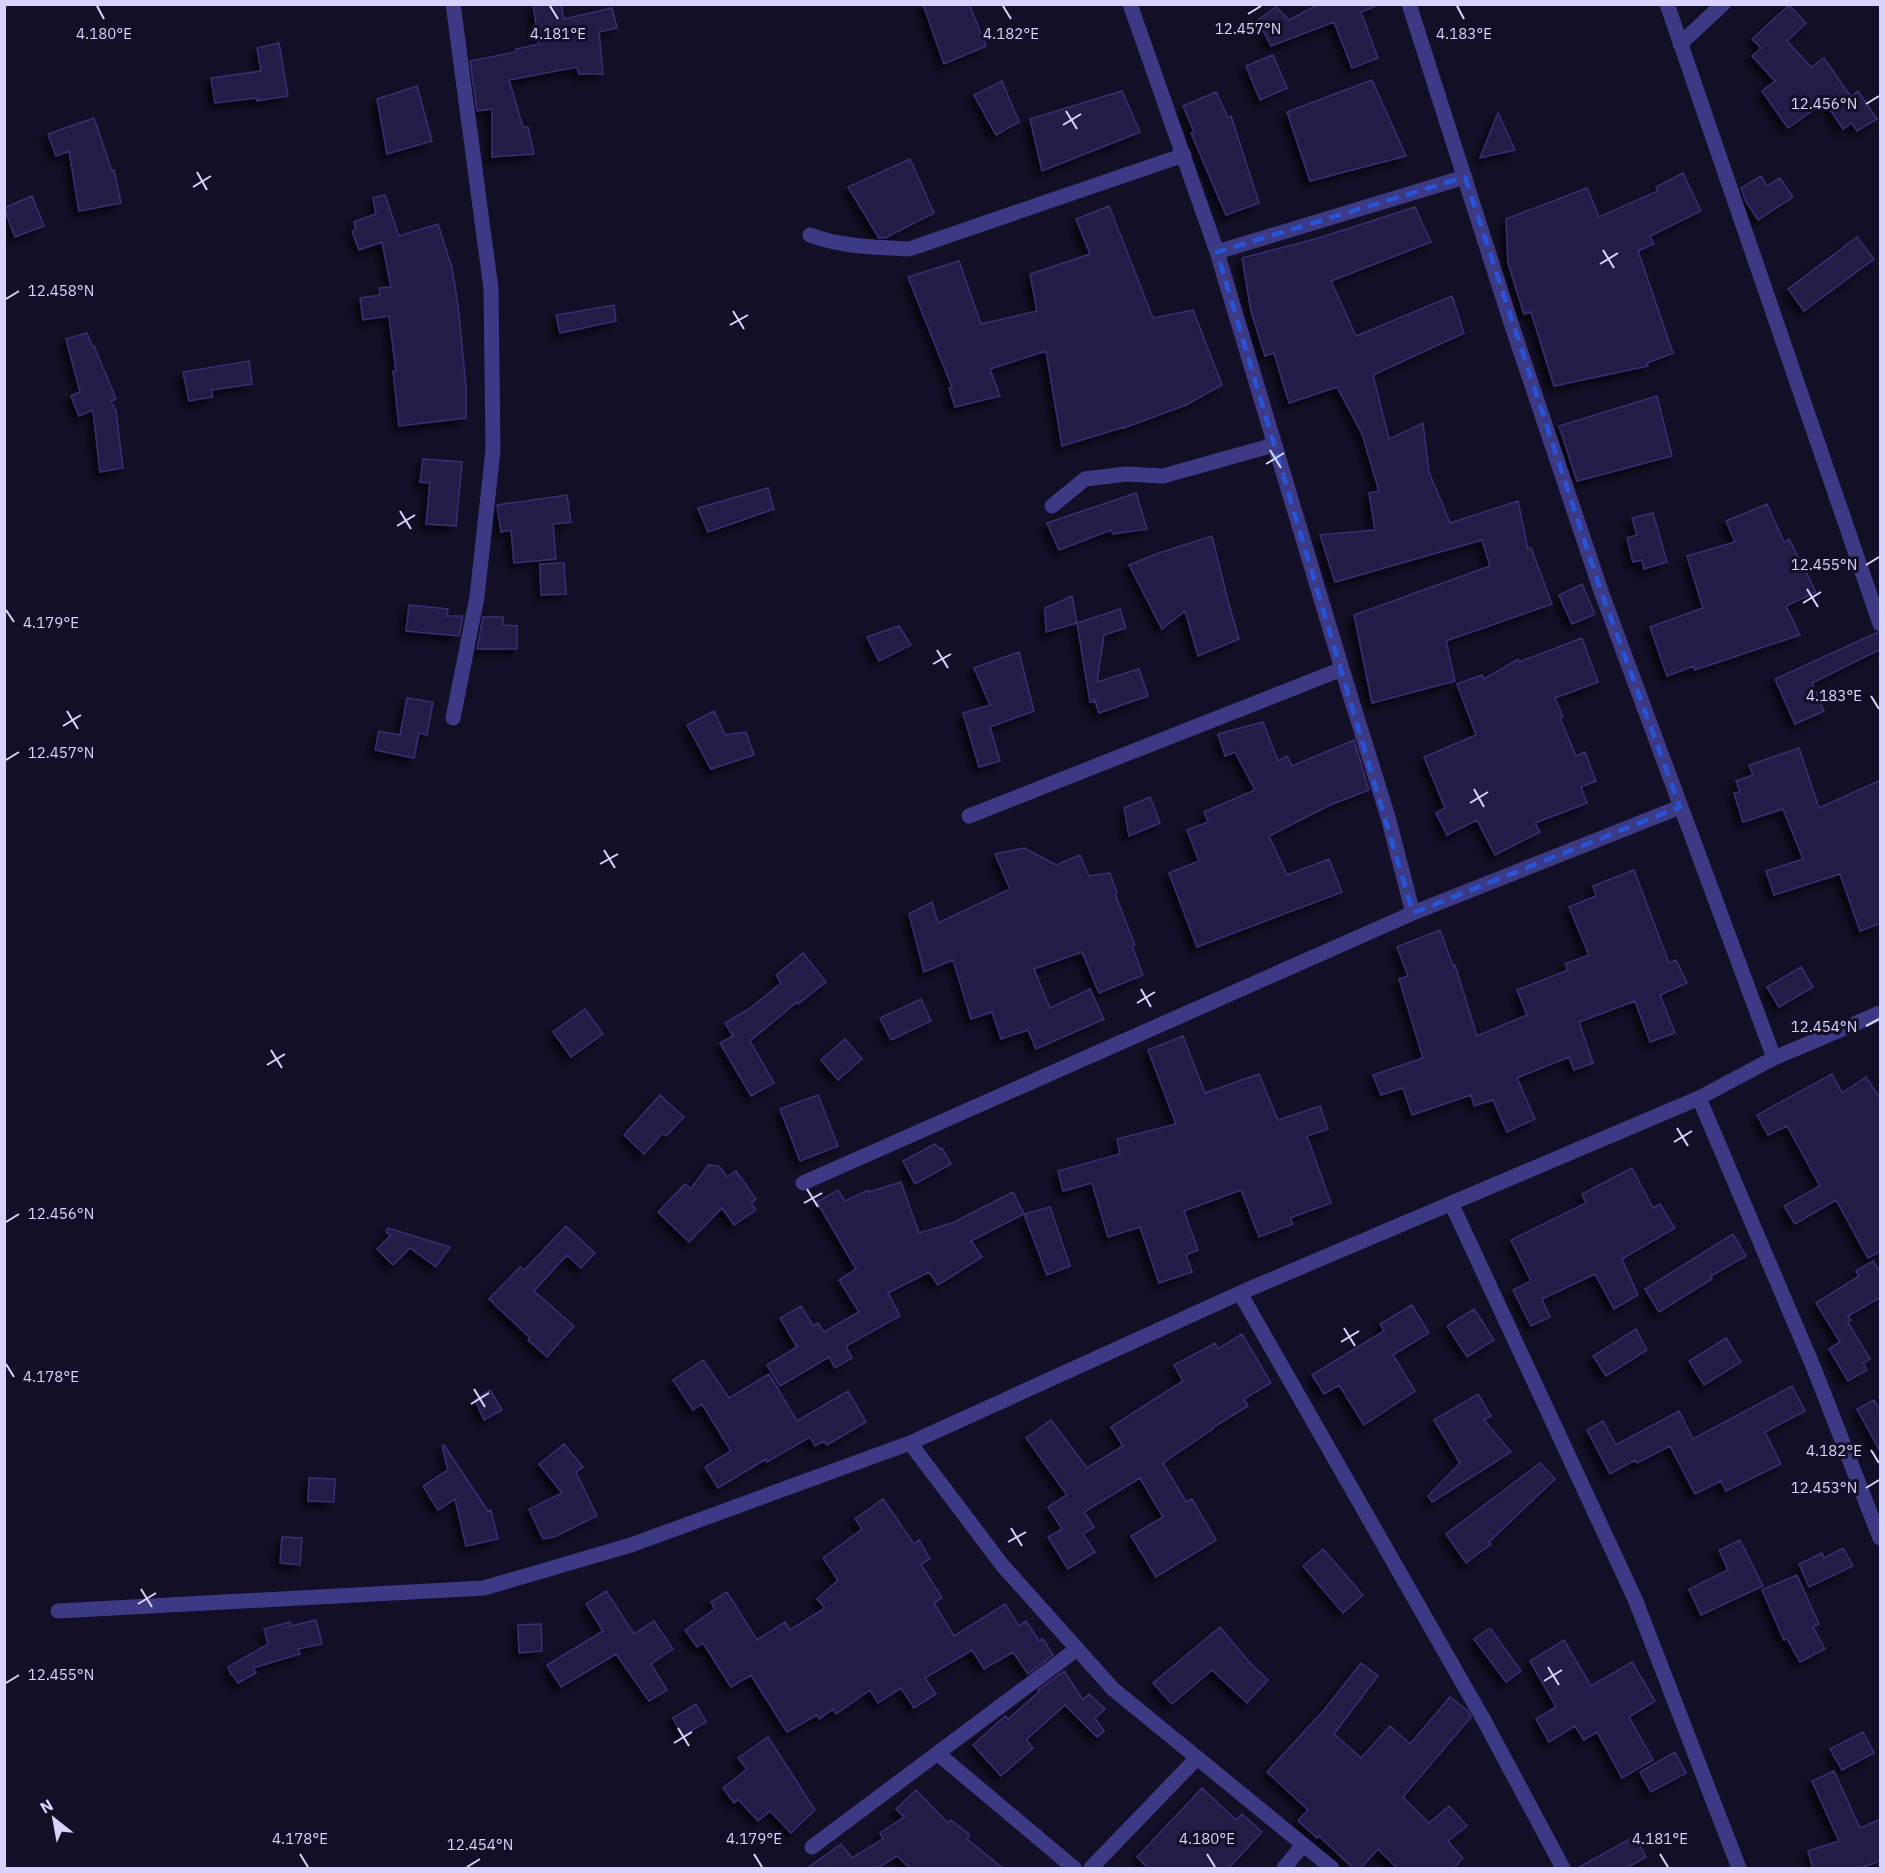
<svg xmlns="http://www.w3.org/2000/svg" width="1885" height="1873" viewBox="0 0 1885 1873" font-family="'IBM Plex Sans',sans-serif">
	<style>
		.building { fill: #241b47; stroke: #3b2d73; stroke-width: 1.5; filter: url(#shadow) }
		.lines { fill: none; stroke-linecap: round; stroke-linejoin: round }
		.street { stroke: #3d3a85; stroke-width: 15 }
		.marked { fill: none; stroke: #2655da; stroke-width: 4.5; stroke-dasharray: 12 8; stroke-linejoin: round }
		.ticks { fill: none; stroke: #d9d4ff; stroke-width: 2 }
		.ticks-label { font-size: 15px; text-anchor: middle; fill: #d9d4ff; stroke: #130f26; stroke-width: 6; stroke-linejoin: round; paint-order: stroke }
	</style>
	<defs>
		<filter id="shadow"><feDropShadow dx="-5.5" dy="5.5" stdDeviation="3" flood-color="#0009"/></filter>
	</defs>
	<rect width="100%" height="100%" fill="#130f26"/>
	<path class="building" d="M533,4H561L564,19L612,8L617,28L599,32L603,74H579L577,67L509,80L523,127H528L534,154L492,157V109L477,111L470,61L516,52V49L539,44Z
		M923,4H969L986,46L944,64Z
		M1319,4H1376V6L1361,12L1378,58L1352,68L1334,22L1271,46L1258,20L1276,7L1289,20Z
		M1789,5L1806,23L1787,41L1811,67L1824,58L1851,97L1858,91L1877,119L1857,131L1852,123L1843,129L1825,102L1788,128L1762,91L1775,81L1752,56L1761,48L1752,39Z
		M279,43L288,96L257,101L256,98L215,103L211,78L261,71L257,48Z
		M1273,55L1287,88L1260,100L1246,66Z
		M1372,80L1406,156L1310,181L1287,112Z
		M1002,81L1019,122L996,135L974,95Z
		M417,86L432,141L387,154L377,99Z
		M1122,91L1140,132L1042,171L1030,119Z
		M1216,92L1228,118L1231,116L1259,203L1226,215L1191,133L1194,132L1183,106Z
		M1498,113L1515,150L1480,158Z
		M94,118L112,171L114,170L121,203L79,211L69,151L56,156L48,134Z
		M910,159L934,213L885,238H879L848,187Z
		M1683,173L1701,211L1650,236L1654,244L1638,251L1673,353L1647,363L1648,366L1554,386L1531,312L1524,314L1508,263L1506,219L1587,188L1599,217L1658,191L1656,187Z
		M1761,176L1767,186L1780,178L1793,197L1758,220L1745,200L1741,188Z
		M385,195L399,236L438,224L452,268L458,305L466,386V418L399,426L393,371H396L389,316L363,320L360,298L380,295L379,288L391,287L382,242L359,250L352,231L356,229L354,222L376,214L373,198Z
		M32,196L44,226L15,237L4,208Z
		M1109,206L1153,318L1193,310L1222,385L1186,405L1124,428V427L1062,446L1046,351L990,369L1000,396L955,407L949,388L952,387L908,277L959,261L981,324L1037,311L1030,274L1090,254L1076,219Z
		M1415,207L1431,242L1331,281L1356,336L1452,296L1464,333L1373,375L1389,439L1423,423L1429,472L1450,523L1518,501L1528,549L1531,548L1552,604L1446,641L1455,681L1372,703L1354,615L1490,566L1482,540L1335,582L1320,535L1375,530L1369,493L1379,491L1362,434L1337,387L1289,403L1274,353L1265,356L1251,311L1242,258L1319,238Z
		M1857,237L1874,259L1804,311L1788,289Z
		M614,305L616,321L560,333L556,315Z
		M87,333L92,346H94L116,399L111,401L116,411L123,468L100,472L93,410L79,416L71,396L80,392L66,339Z
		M249,361L252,384L211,390L213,397L189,401L183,372Z
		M1657,396L1672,456L1577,481L1559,426Z
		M423,459L462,462L456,526L426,524L430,483L420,482Z
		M768,488L774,509L708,532L698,508Z
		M1136,493L1147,529L1113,534L1111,530L1059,550L1047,523Z
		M567,495L571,522L553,524L556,559L514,563L511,530L501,532L497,505Z
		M1767,504L1784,542L1789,539L1816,592L1786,606L1800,635L1695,670L1694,666L1667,676L1650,627L1703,608L1687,556L1735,542L1726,521Z
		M1653,513L1667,562L1644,569L1642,560L1633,562L1627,538L1637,535L1632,518Z
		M1212,536L1228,601L1239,639L1198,656L1185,611L1162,629L1129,565L1159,553Z
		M564,563L566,594L541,595L540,564Z
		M1582,584L1595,614L1572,624L1559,595Z
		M1072,596L1077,623L1046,632L1045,608Z
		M409,605L448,609L447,616H463L459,636L406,631Z
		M1120,609L1126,628L1104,635L1097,682L1139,669L1148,696L1099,713L1094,698V702H1090L1077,623Z
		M483,617H503V625L517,626V649H477Z
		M899,626L911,645L879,661L867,637Z
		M1876,633H1881V649L1812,683L1824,711L1795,724L1775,679Z
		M1582,638L1598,682L1555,698L1563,717L1560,718L1576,756L1585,752L1596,781L1581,787L1587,803L1535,823L1540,832L1495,855L1477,820L1447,835L1436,813L1445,808L1424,757L1476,735L1457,684L1482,675L1484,679L1518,659L1519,662Z
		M1019,652L1034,711L990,727L1000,761L979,767L963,713L990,705L974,668Z
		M407,698L433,702L427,735L419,733L414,758L375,750L379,731L400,735Z
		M714,711L725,735L746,732L754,755L711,769L687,725Z
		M1263,722L1278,761L1287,756L1292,766L1354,740L1369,790L1330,805L1269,836L1287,875L1329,859L1342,892L1197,947L1169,873L1199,861L1187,830L1208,822L1204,812L1255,790L1235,752L1225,756L1218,734Z
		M1799,748L1819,808L1881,780V923L1860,931L1840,874L1774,895L1766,871L1803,859L1783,809L1743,822L1734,793L1740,792L1736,781L1753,775L1749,765Z
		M1150,797L1160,823L1129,836L1124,808Z
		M1024,848L1056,865L1080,855L1089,876L1110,873L1117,893L1115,894L1135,945L1132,946L1143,975L1099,993L1082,952L1034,969L1050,1008L1090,989L1104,1019L1036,1049L1028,1030L1001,1039L992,1012L971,1019L953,960L924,972L909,914L932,902L938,923L1010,889L995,854Z
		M1634,870L1669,963L1676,960L1687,983L1660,995L1675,1033L1650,1042L1635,1001L1579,1022L1593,1063L1574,1070L1569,1057L1517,1078L1535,1119L1507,1132L1493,1100L1474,1106L1471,1095L1412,1115L1403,1088L1381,1095L1373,1075L1423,1058L1399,979L1408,976L1397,947L1440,930L1453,966L1455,965L1477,1036L1527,1015L1517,990L1568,970L1565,964L1589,955L1569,907L1596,896L1593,886Z
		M803,953L826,982L798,1004L797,1002L750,1041L774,1083L751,1096L720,1043L733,1036L725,1023L749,1009L781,983L776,975Z
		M1801,967L1813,987L1779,1007L1767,987Z
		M921,999L931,1021L891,1040L880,1018Z
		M585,1009L603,1034L571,1057L553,1032Z
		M1183,1036L1205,1093L1259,1074L1278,1120L1320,1106L1328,1129L1307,1136L1331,1203L1290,1218L1293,1224L1259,1237L1241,1190L1184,1211L1198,1250L1186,1255L1192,1272L1159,1283L1140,1227L1108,1237L1092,1183L1063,1191L1058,1171L1120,1154L1117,1139L1176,1124L1148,1050Z
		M845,1039L862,1059L838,1080L821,1060Z
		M1832,1074L1842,1093L1866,1077L1881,1100V1251L1868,1258L1836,1200L1795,1224L1784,1206L1820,1186L1787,1126L1768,1135L1757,1115Z
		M660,1095L684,1117L667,1135L662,1134L644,1154L624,1135Z
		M818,1095L838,1146L800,1161L780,1109Z
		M935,1144L940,1149L942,1148L951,1164L915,1184L903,1161Z
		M708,1165L719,1166L727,1177L736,1171L756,1199L751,1203L756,1210L734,1225L722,1208L689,1242L658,1212L685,1184L691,1189Z
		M1632,1168L1653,1208L1660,1204L1675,1228L1622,1259L1638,1295L1614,1309L1595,1274L1542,1299L1550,1317L1531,1326L1513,1290L1531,1281L1511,1240L1586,1203L1582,1194Z
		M901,1182L919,1233L952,1223L1013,1192L1024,1214L971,1241L982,1257L938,1285L929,1272L888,1293L900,1316L846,1346L852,1358L835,1368L829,1357L780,1386L767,1365L797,1347L780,1318L801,1306L813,1326L818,1323L824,1332L859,1312L839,1280L856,1269L817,1202L838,1190L845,1201L868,1190L869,1192Z
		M1050,1207L1070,1266L1047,1275L1024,1214Z
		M566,1226L595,1253L581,1268L567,1255L534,1291L574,1326L547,1357L528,1340L530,1338L489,1299L520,1267L524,1270Z
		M388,1228L420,1238L450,1247L436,1267L410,1248L393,1265L377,1249L391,1235L386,1232Z
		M1733,1234L1746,1256L1711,1276L1712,1279L1659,1312L1645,1289Z
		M1873,1261L1881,1274V1297L1848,1316L1851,1320L1848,1322L1870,1359L1863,1363L1867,1370L1848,1381L1829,1349L1840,1342L1816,1303L1859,1276L1856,1271Z
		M1412,1305L1429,1333L1393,1355L1415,1391L1364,1425L1339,1385L1324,1394L1312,1375L1384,1331L1380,1324Z
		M1474,1309L1494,1340L1467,1357L1447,1326Z
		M1636,1329L1647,1350L1606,1376L1593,1356Z
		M1242,1334L1271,1383L1244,1399L1248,1406L1212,1428L1213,1429L1163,1463L1186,1502L1192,1499L1216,1540L1156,1577L1131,1536L1163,1517L1140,1478L1084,1512L1094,1527L1083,1534L1095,1552L1068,1569L1048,1537L1062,1529L1048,1507L1067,1495L1026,1438L1051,1420L1087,1468L1123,1446L1111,1427L1183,1381L1174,1365L1215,1343L1218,1349Z
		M1726,1338L1741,1362L1704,1385L1689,1361Z
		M703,1360L729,1398L769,1374L797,1421L848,1391L866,1422L827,1445L824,1441L815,1446L810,1437L767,1462L766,1459L718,1488L705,1467L731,1451L702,1404L693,1410L673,1380Z
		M1792,1386L1805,1411L1765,1432L1781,1464L1726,1491L1721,1481L1695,1494L1670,1446L1637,1463L1635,1460L1610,1474L1587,1430L1603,1421L1616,1445L1679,1411L1693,1439Z
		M490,1390L502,1410L484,1420L475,1400Z
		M1478,1394L1491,1416L1484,1420L1511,1452L1432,1502L1428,1496L1460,1463L1434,1420Z
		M1874,1400L1881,1412V1453L1857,1409Z
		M564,1444L583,1467L576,1472L597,1516L554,1537L543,1539L529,1509L562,1493L539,1464Z
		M444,1445L488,1511L491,1510L498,1539L466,1546L455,1499L438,1510L423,1486L448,1470L442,1446Z
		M1540,1463L1555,1479L1489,1542L1491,1544L1466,1563L1446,1534Z
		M309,1478L335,1479L334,1502L308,1501Z
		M883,1499L914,1544L919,1540L930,1559L921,1564L942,1598L934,1603L954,1636L1005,1604L1019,1626L1026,1621L1039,1641L1043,1639L1053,1655L1028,1674L1013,1652L984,1669L972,1650L925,1678L936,1694L914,1708L901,1688L878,1703L870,1690L836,1714L833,1709L819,1719L817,1715L787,1732L751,1675L731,1687L703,1643L697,1647L685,1630L715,1609L711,1602L727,1592L757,1640L785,1622L790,1630L825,1608L817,1599L838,1580L823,1558L862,1529L855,1519Z
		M282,1537L302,1538L300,1565L280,1563Z
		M1740,1540L1763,1586L1701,1615L1689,1589L1728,1570L1719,1550Z
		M1843,1548L1853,1566L1809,1587L1799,1564L1822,1553L1824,1558Z
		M1323,1549L1363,1595L1343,1613L1303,1566Z
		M1797,1575L1819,1624L1813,1627L1825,1649L1800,1662L1787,1639L1784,1640L1762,1590Z
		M606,1591L634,1634L654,1621L673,1649L651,1664L667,1690L649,1701L616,1654L561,1687L547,1665L603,1631L586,1604Z
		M316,1620L322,1644L298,1649L300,1654L253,1668L256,1673L238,1683L233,1675H231L228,1667L268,1644L264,1629L290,1622L291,1626Z
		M541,1624L542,1651L519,1653L518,1625Z
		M1220,1627L1249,1662L1268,1680L1247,1703L1212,1670L1172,1704L1153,1683Z
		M1490,1628L1521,1671L1506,1682L1474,1639Z
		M1564,1640L1591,1686L1632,1662L1655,1701L1629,1717L1653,1760L1622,1778L1597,1732L1584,1740L1575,1726L1549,1742L1536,1719L1556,1707L1530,1661Z
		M1361,1663L1378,1676L1334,1734L1361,1758L1390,1726L1410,1744L1450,1697L1468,1711L1471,1717L1403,1797L1429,1823L1449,1806L1467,1826L1448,1841L1463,1858L1453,1869H1398L1378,1849L1360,1869H1354L1319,1836L1317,1838L1298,1821L1308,1810L1267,1772L1324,1710Z
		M1064,1671L1083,1700L1089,1694L1105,1709L1095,1718L1104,1731L1097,1737L1065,1705L1026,1740L1033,1748L1001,1776L973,1745L1005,1716L1008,1719L1039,1692L1038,1690Z
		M696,1704L706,1722L683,1736L673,1718Z
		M1863,1732L1874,1753L1842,1770L1830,1749Z
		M768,1737L815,1810L791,1833L770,1811L758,1821L738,1799L734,1803L723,1788L747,1769L738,1758Z
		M1675,1752L1686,1773L1651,1792L1640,1772Z
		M1834,1771L1860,1828L1881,1819V1861L1857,1869H1813L1808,1851L1839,1841L1812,1781Z
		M1202,1788L1236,1820L1242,1814L1262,1832L1228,1869H1149L1137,1857Z
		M916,1790L948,1823L951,1820L970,1835L967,1839L1004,1869H911L897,1856L876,1869H806L841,1844L852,1858L883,1839L880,1833L904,1817L896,1809Z
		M1635,1836L1646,1857L1625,1869H1576Z"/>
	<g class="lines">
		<path class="street" d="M453,4L491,289L493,450L477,597L453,718
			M1130,4L1217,252L1342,669L1388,817L1413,913
			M1409,4L1511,323L1602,594L1774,1058
			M1667,4L1880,624
			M1680,44L1723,4
			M810,235C842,247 875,247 909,249L1184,155
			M1217,252L1465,177
			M1052,506L1085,479L1126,474L1163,476L1274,445
			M969,816L1342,669
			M1699,1098L1815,1371L1880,1538
			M803,1183L1413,913L1680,807
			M1452,1205L1635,1599L1739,1868
			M1240,1293L1486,1724L1563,1868
			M910,1443L1003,1566L1113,1689L1332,1868
			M58,1611L484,1588L631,1545L910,1443L1240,1293L1699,1098L1774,1058L1880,1013
			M937,1753L1074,1868
			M812,1847L1077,1649
			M1091,1868L1197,1758
			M1284,1868L1303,1845"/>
	</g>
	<path class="marked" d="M1465,177L1602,594L1680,807L1413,913L1217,252Z"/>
	<path class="ticks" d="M97,6L104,19M550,6L558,19M1003,6L1011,19M1457,6L1464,19M1248,14L1261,6M1866,104L1879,96M1066,111L1077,129M1063,125L1081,114M197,172L207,190M193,187L211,176M1603,250L1614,268M1600,264L1618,253M6,299L19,291M733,311L744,329M730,325L748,315M1270,450L1281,468M1266,464L1284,453M400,511L411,529M397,526L415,515M1866,565L1879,557M1807,589L1818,607M1803,603L1821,592M6,610L14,622M937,650L948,668M933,664L951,654M1871,696L1879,709M67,711L78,729M63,726L81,715M6,760L19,752M1474,789L1484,807M1470,803L1488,792M604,850L615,868M600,864L618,854M1141,989L1151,1007M1137,1003L1155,992M1866,1026L1879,1019M271,1050L282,1068M267,1065L285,1054M1677,1128L1688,1146M1674,1142L1692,1131M807,1189L818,1207M804,1203L822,1193M6,1222L19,1214M1344,1328L1355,1346M1341,1342L1359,1331M6,1364L14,1377M474,1389L485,1407M471,1404L489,1393M1871,1450L1879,1463M1866,1488L1879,1480M1011,1528L1022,1546M1008,1542L1026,1532M141,1589L152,1607M138,1604L156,1593M1548,1667L1559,1685M1544,1681L1562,1670M6,1683L19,1675M678,1728L689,1746M674,1743L692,1732M300,1854L308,1867M754,1854L762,1867M1207,1854L1215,1867M1660,1854L1668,1867M467,1867L480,1859"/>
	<g class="ticks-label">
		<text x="1248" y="34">12.457°N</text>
		<text x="104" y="39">4.180°E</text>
		<text x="558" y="39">4.181°E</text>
		<text x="1011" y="39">4.182°E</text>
		<text x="1464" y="39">4.183°E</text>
		<text x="1824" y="109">12.456°N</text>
		<text x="61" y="296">12.458°N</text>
		<text x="1824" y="570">12.455°N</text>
		<text x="51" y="628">4.179°E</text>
		<text x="1834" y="701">4.183°E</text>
		<text x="61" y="758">12.457°N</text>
		<text x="1824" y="1032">12.454°N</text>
		<text x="61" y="1219">12.456°N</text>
		<text x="51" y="1382">4.178°E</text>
		<text x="1834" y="1456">4.182°E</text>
		<text x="1824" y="1493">12.453°N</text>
		<text x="61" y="1680">12.455°N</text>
		<text x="300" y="1844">4.178°E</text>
		<text x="754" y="1844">4.179°E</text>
		<text x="1207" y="1844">4.180°E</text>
		<text x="1660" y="1844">4.181°E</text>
		<text x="480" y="1850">12.454°N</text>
	</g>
	<rect width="1885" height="1873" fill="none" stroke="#d9d4ff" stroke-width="12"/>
	<g transform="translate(54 1819) rotate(329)" stroke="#130f26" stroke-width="4.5" paint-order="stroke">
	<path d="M0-4.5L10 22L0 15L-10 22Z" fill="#d9d4ff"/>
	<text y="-9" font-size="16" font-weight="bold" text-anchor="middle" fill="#d9d4ff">N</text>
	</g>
</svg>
